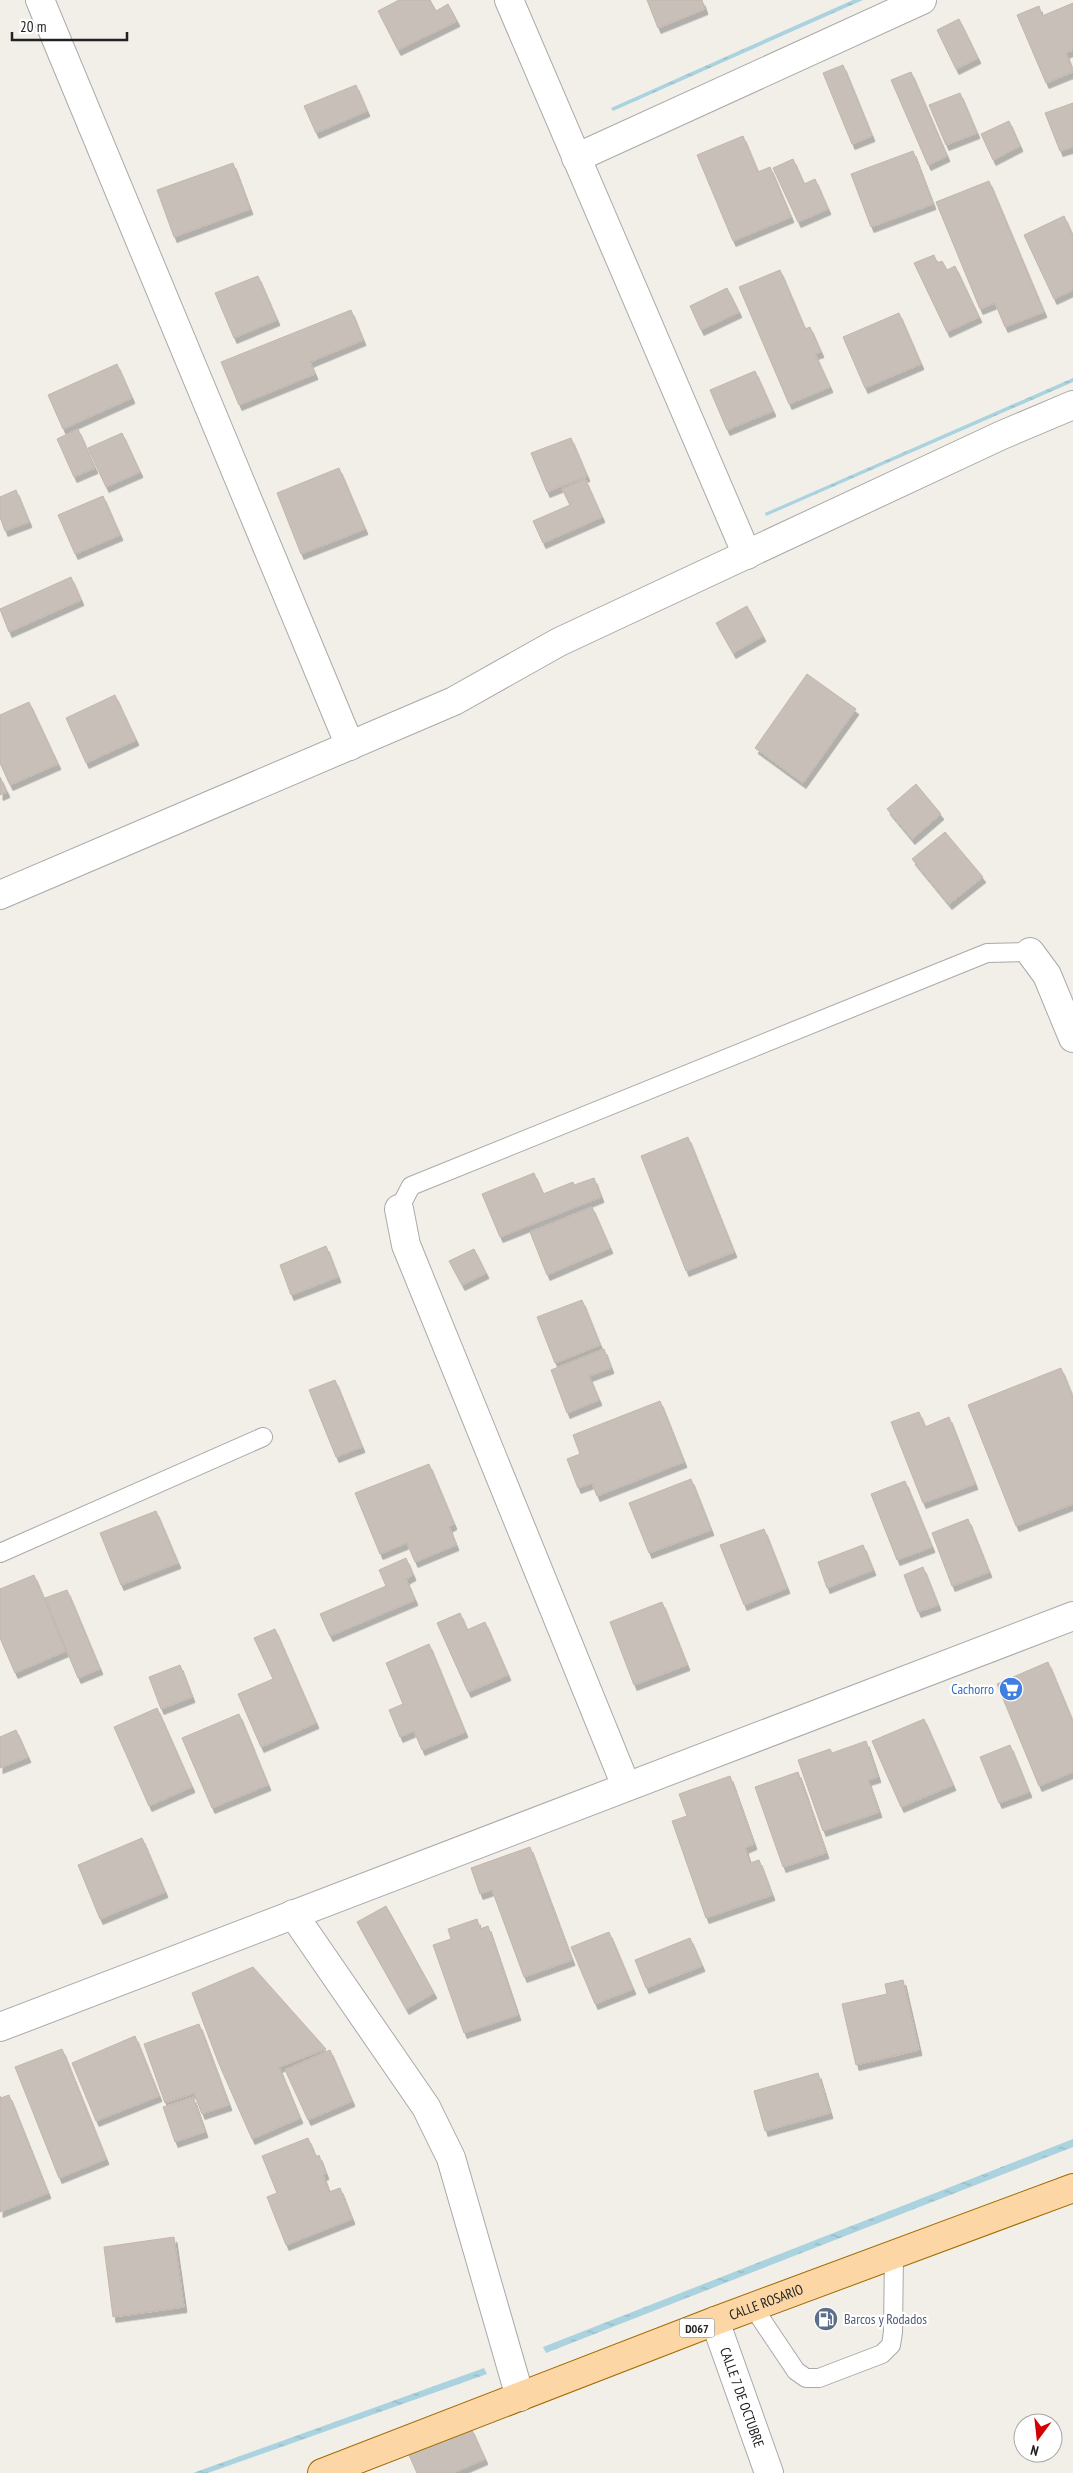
<svg xmlns="http://www.w3.org/2000/svg" width="1073" height="2473" viewBox="0 0 1073 2473" font-family="'PT Sans Narrow',sans-serif">
	<style>
		.water { fill: url(#water-ripples) }
		.building { fill: #c7bfb8; stroke: #c4b6ab; filter: url(#shadow) }
		.lines { fill: none; stroke-linecap: round; stroke-linejoin: round }
		.service-casing { stroke: #a9a9a9; stroke-width: 20 }
		.minor-casing { stroke: #a9a9a9; stroke-width: 30 }
		.primary-casing { stroke: #a06b00; stroke-width: 30 }
		.service { stroke: #fff; stroke-width: 18 }
		.minor { stroke: #fff; stroke-width: 28 }
		.primary { stroke: #fcd6a4; stroke-width: 28 }
		.labels { text-anchor: middle; dominant-baseline: central; stroke-width: 4.5; stroke-linejoin: round; paint-order: stroke }
		.shield { fill: #fff; stroke: #646464; stroke-width: 1 }
		.shield-label { font-size: 12px; font-weight: bold; fill: #222 }
		.shop-label { font-size: 14px; fill: #366cbe; stroke: #fff; text-anchor: end }
		.street-label { font-size: 14px; fill: #222; stroke: #fff }
		.service-label { font-size: 14px; fill: #4e5e75; stroke: #fff; text-anchor: start }
	</style>
	<defs>
		<pattern id="water-ripples" width="26" height="14" patternUnits="userSpaceOnUse" patternTransform="scale(1.25)"><rect width="26" height="14" fill="#aad3df"/><path d="M2 4q2-2 4 0t4 0M15 11q2-2 4 0t4 0" fill="none" stroke="#92b5bf"/></pattern>
		<filter id="shadow"><feDropShadow dx="3" dy="5.5" stdDeviation="0" flood-color="#0004"/></filter>
	</defs>
	<rect width="100%" height="100%" fill="#f2efe9"/>
	<path class="water" d="M853,0H863L613,111L611,108Z
		M1073,378V382L766,516L765,513Z
		M1073,2139V2147L546,2353L543,2347Z
		M484,2368L487,2374L208,2473H193Z"/>
	<path class="building" d="M399,0H430L436,11L448,4L457,21L398,50L378,11Z
		M647,0H702L705,9L658,28Z
		M1073,3V50L1066,53L1073,72L1046,83L1017,15L1039,6L1042,16Z
		M959,19L978,58L956,69L937,30Z
		M843,65L872,136L852,144L823,73Z
		M911,72L947,156L928,165L891,80Z
		M356,85L367,111L316,133L304,106Z
		M960,93L977,133L946,145L929,105Z
		M1073,103V147L1060,151L1045,113Z
		M1009,121L1020,146L993,160L981,134Z
		M743,136L758,172L770,167L791,217L733,241L697,155Z
		M913,151L933,204L871,227L851,174Z
		M793,159L804,184L815,179L828,209L798,222L773,168Z
		M233,163L250,209L174,237L157,190Z
		M989,181L1044,312L1005,327L995,303L980,309L936,202Z
		M1064,216L1073,236V290L1054,299L1024,235Z
		M934,255L937,263L942,261L947,270L955,266L979,317L947,332L914,263Z
		M780,270L805,329L810,327L821,352L815,354L830,387L789,404L739,287Z
		M258,276L277,320L234,338L215,293Z
		M727,288L739,312L701,330L690,306Z
		M351,310L363,340L310,362L315,374L239,405L221,362Z
		M899,313L921,364L865,388L843,337Z
		M117,364L132,398L63,429L48,395Z
		M755,371L773,411L727,430L710,390Z
		M78,429L95,468L74,477L57,439Z
		M122,433L140,472L106,487L88,448Z
		M571,438L587,476L547,492L531,453Z
		M339,468L365,529L301,554L277,493Z
		M585,479L602,517L543,543L533,521L570,505L562,489Z
		M16,490L29,522L5,531L0,517V497Z
		M103,496L120,535L75,554L58,515Z
		M71,577L81,600L9,632L0,609Z
		M747,606L763,636L733,653L716,623Z
		M807,674L856,709L803,783L755,748Z
		M115,695L136,740L86,763L66,718Z
		M29,702L58,764L10,785L0,763V715Z
		M0,777L7,792L0,795Z
		M916,784L941,814L912,839L887,809Z
		M945,832L983,877L949,904L912,859Z
		M688,1137L734,1252L686,1271L641,1156Z
		M534,1173L543,1194L573,1182L574,1185L594,1178L601,1197L500,1237L482,1194Z
		M592,1207L610,1248L547,1275L530,1232Z
		M326,1246L338,1277L291,1295L280,1265Z
		M474,1249L486,1273L462,1285L449,1261Z
		M582,1300L600,1345L555,1363L537,1317Z
		M604,1349L611,1368L589,1376L599,1400L567,1413L551,1370Z
		M1061,1368L1073,1398V1504L1016,1526L968,1405Z
		M335,1380L362,1447L336,1457L309,1390Z
		M660,1401L684,1462L597,1496L592,1483L578,1488L567,1459L580,1454L573,1435Z
		M919,1412L925,1427L949,1417L975,1484L923,1503L891,1422Z
		M429,1464L454,1524L449,1527L456,1545L415,1562L407,1543L380,1554L355,1493Z
		M691,1479L711,1530L649,1553L629,1503Z
		M905,1481L932,1547L897,1560L871,1494Z
		M156,1511L178,1563L121,1585L100,1533Z
		M968,1519L989,1572L952,1586L932,1533Z
		M764,1529L787,1588L744,1605L720,1545Z
		M863,1545L873,1570L827,1588L818,1562Z
		M406,1558L413,1575L406,1579L415,1600L330,1636L320,1614L386,1586L379,1570Z
		M923,1567L938,1605L918,1612L904,1575Z
		M34,1575L66,1651L15,1673L0,1638V1589Z
		M67,1590L100,1669L78,1678L45,1598Z
		M662,1602L687,1665L634,1685L610,1622Z
		M460,1613L467,1630L485,1622L508,1675L468,1692L437,1623Z
		M275,1629L316,1723L261,1747L238,1694L273,1679L254,1638Z
		M429,1644L465,1732L422,1750L414,1731L400,1737L389,1710L403,1704L386,1663Z
		M1048,1662L1073,1722V1772L1039,1786L997,1684Z
		M180,1665L192,1697L161,1709L149,1677Z
		M157,1708L192,1787L149,1806L114,1727Z
		M239,1714L268,1785L212,1808L182,1738Z
		M924,1719L953,1785L901,1807L872,1741Z
		M16,1730L28,1757L0,1768V1737Z
		M866,1741L878,1777L868,1780L879,1812L823,1831L798,1760L830,1749L832,1753Z
		M1010,1745L1029,1792L999,1803L980,1757Z
		M798,1772L826,1853L783,1867L755,1787Z
		M730,1776L754,1844L745,1848L750,1863L759,1860L772,1895L706,1918L672,1821L687,1816L679,1794Z
		M142,1838L165,1892L100,1919L78,1865Z
		M530,1847L572,1960L524,1977L492,1890L480,1894L471,1868Z
		M386,1906L434,1993L406,2009L357,1922Z
		M477,1919L480,1929L488,1926L518,2015L464,2033L433,1945L451,1939L448,1929Z
		M609,1932L633,1989L595,2004L571,1947Z
		M690,1938L702,1966L646,1988L635,1960Z
		M253,1967L326,2049L279,2067L300,2118L252,2139L219,2064L192,1993Z
		M903,1980L919,2050L856,2065L842,2004L887,1994L885,1984Z
		M199,2024L229,2105L202,2114L194,2093L165,2103L144,2044Z
		M135,2036L159,2096L96,2121L72,2063Z
		M62,2049L106,2159L59,2178L15,2067Z
		M330,2050L352,2101L308,2120L285,2070Z
		M818,2073L830,2113L765,2131L754,2091Z
		M9,2095L48,2193L0,2212V2096L1,2098Z
		M193,2097L205,2132L175,2142L163,2107Z
		M308,2138L316,2157L319,2155L326,2174L323,2175L329,2192L340,2188L352,2219L286,2245L267,2197L277,2193L262,2156Z
		M174,2237L184,2307L113,2317L104,2247Z
		M471,2428L485,2459L453,2473H417L409,2455Z"/>
	<g class="lines">
		<g class="service-casing">
			<path id="service" d="M399,1209L411,1186L987,953L1030,952
				M0,1553L263,1437
				M753,2307L796,2371L806,2378H819L882,2354L891,2345L893,2332L894,2254"/>
		</g>
		<g class="minor-casing">
			<g id="minor">
				<path d="M40,0L350,746"/>
				<path d="M509,0L747,555"/>
				<path d="M576,158L922,0"/>
				<path d="M0,895L454,701L559,642L1002,435L1073,405"/>
				<path d="M1030,952L1047,975L1073,1038"/>
				<path d="M399,1209L406,1245L626,1786"/>
				<path d="M293,1914L426,2107L451,2158L520,2397"/>
				<path d="M0,2027L1073,1616"/>
				<path id="s1" d="M715,2321L769,2473"/>
			</g>
		</g>
		<g class="primary-casing">
			<g id="primary">
				<path id="s2" d="M322,2473L715,2321L1073,2188"/>
			</g>
		</g>
		<use href="#service" class="service"/>
		<use href="#minor" class="minor"/>
		<use href="#primary" class="primary"/>
	</g>
	<defs>
		<g id="supermarket-disc" transform="scale(1.25)"><circle r="9.5" fill="#3f7fe0" stroke="#fff"/><path d="M-6-5.5h2.5l.6 2H6L4.5 2H-2.5L-4.4-4H-6ZM-1.5 3.2a1.3 1.3 0 1 0 .1 0ZM3 3.2a1.3 1.3 0 1 0 .1 0Z" fill="#fff"/></g>
		<g id="fuel-disc" transform="scale(1.25)"><circle r="9.5" fill="#5c6f8a" stroke="#fff"/><path d="M-5.5-6h7V0h2V4h1.3V-2.5L3-4.5l.8-.8L6-3V5H2.5V1h-1V6h-7ZM-4.2-4.7v3.2H.2V-4.7Z" fill="#fff"/></g>
	</defs>
	<g fill-rule="evenodd">
		<use href="#supermarket-disc" x="1011" y="1689"/>
		<use href="#fuel-disc" x="826" y="2319"/>
	</g>
	<g class="labels">
		<rect class="shield" x="679.5" y="2318.5" width="35" height="19" rx="4"/>
		<g class="shield-label">
			<text x="697" y="2328">D067</text>
		</g>
		<g class="shop-label">
			<text x="994" y="1689">Cachorro</text>
		</g>
		<g class="street-label">
			<text stroke="none"><textPath href="#s2" startOffset="476">CALLE ROSARIO</textPath></text>
			<text stroke="none"><textPath href="#s1" startOffset="81">CALLE 7 DE OCTUBRE</textPath></text>
		</g>
		<g class="service-label">
			<text x="844" y="2319">Barcos y Rodados</text>
		</g>
	</g>
	<g transform="translate(1038 2438) rotate(195)"><circle r="24" fill="#ffffff" stroke="#a7a7a7"/>
	<path d="M0-4L9 19L0 12L-9 19Z" fill="#d40000"/>
	<text y="-8" font-size="14" font-weight="bold" text-anchor="middle" fill="#222222">N</text>
	</g>
	<path d="M12 32v8h115v-8" fill="none" stroke="#222222" stroke-width="2.5"/>
	<text x="20" y="32" font-size="15" fill="#222222" stroke="#ffffff" stroke-width="4" paint-order="stroke">20 m</text>
</svg>
